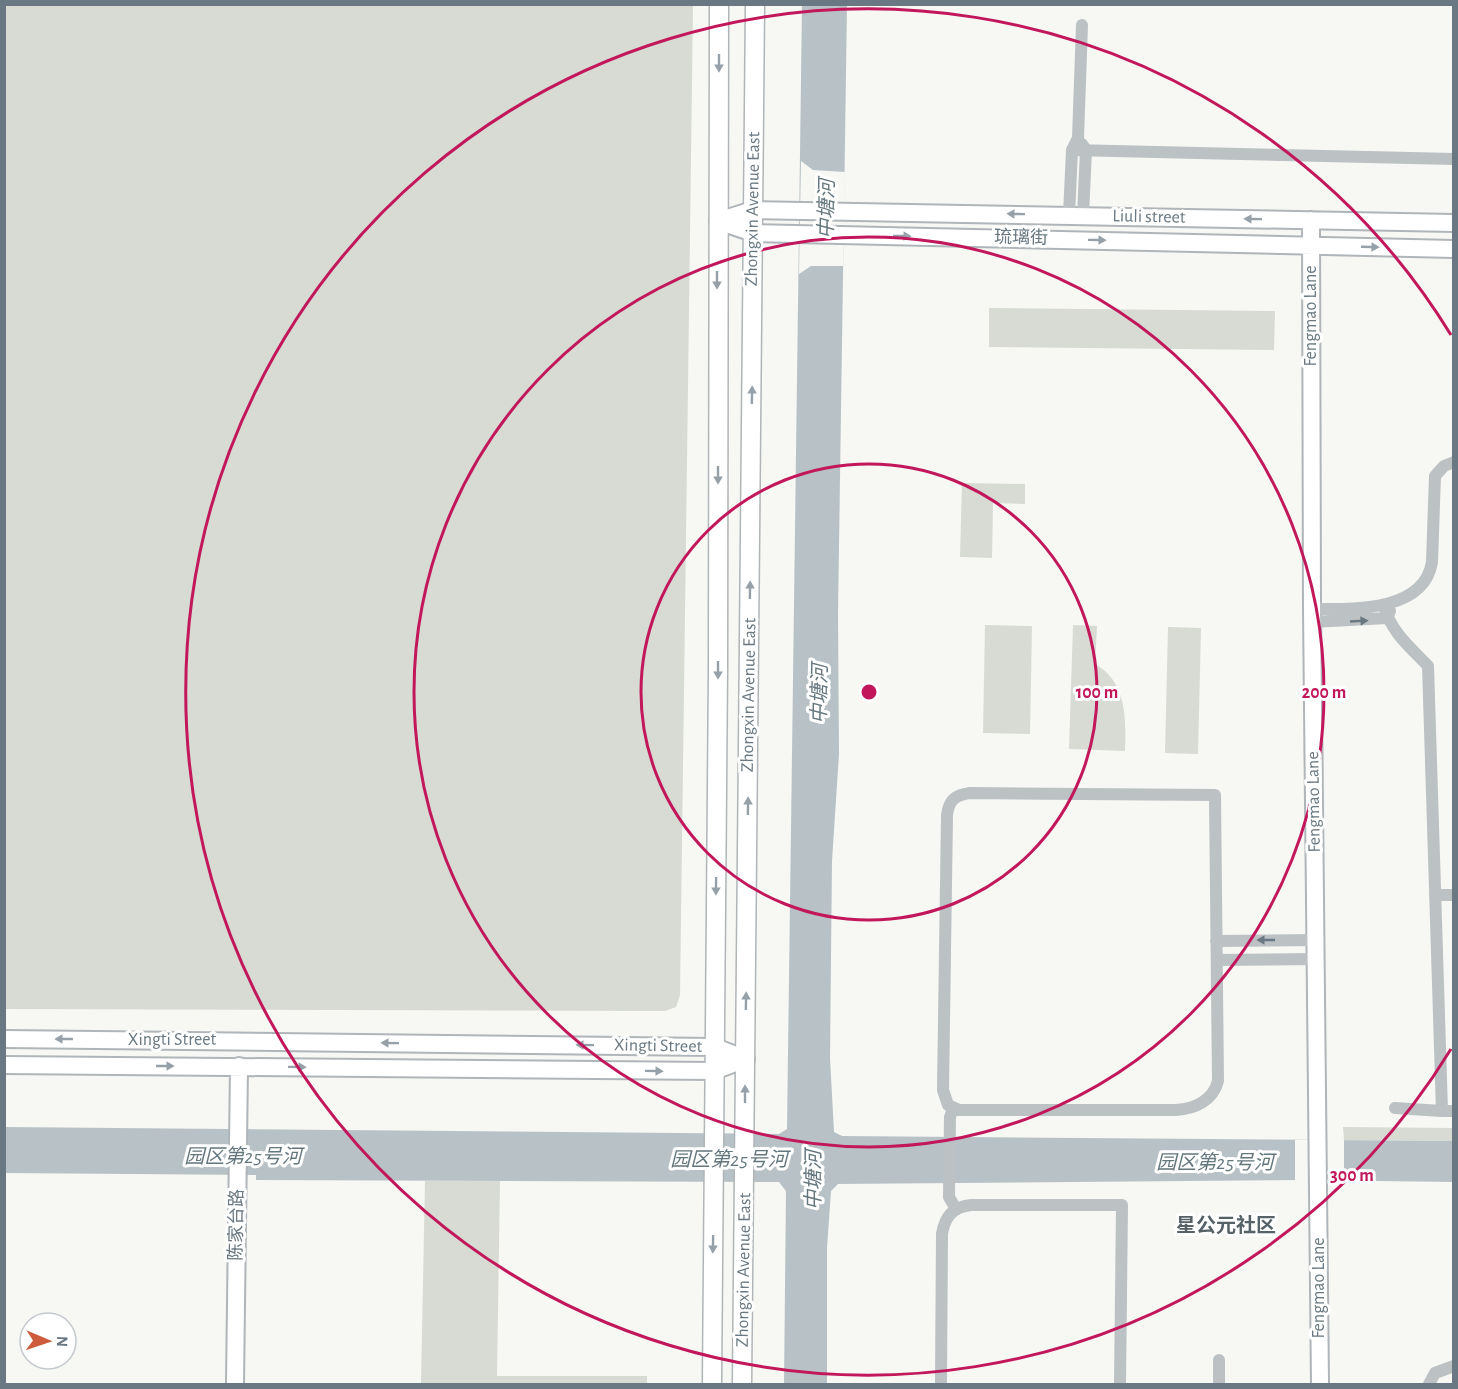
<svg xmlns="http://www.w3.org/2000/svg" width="1458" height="1389" viewBox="0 0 1458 1389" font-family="'Alegreya Sans','Noto Sans SC',sans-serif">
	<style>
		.green { fill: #d7dbd4 }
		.water { fill: #b8c2c6 }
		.pier { fill: #f7f7f4 }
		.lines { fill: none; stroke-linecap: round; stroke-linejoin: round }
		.secondary-casing { stroke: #afb5b9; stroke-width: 20 }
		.primary-casing { stroke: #b0b5b8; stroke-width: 21 }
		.street { stroke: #bcc1c4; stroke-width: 12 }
		.secondary { stroke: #fff; stroke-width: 16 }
		.primary { stroke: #fff; stroke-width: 18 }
		.oneway { fill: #96a0a8 }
		.oneway2 { fill: #697882 }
		.ring { fill: none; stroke: #c2185b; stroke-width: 3 }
		.labels { text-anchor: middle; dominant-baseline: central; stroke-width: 6; stroke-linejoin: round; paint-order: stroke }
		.street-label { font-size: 18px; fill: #697882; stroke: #fff }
		.water-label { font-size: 20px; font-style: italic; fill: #65777e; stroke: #fff }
		.neighbourhood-label { font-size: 20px; font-weight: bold; fill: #566168; stroke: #fff }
		.centre { fill: #c2185b; stroke: #fff; stroke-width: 3 }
		.ring-label { font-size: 18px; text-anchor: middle; font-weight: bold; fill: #c2185b; stroke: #fff; stroke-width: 6; stroke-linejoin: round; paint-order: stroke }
	</style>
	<rect width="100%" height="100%" fill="#f7f7f4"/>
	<path class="green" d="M5,4L693,5L680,995L676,1007L665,1011L5,1009Z
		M989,308L1275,311L1274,350L989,347Z
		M962,483L1025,484V504L993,503L992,558L960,557Z
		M985,625L1032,626L1030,734L983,733Z
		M1073,625L1097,626L1095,664C1127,682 1126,718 1125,751L1069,749Z
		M1168,627L1201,628L1198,754L1165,753Z
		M1343,1127L1453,1128V1141L1344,1140Z
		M425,1181H500L497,1376H647V1384H421Z"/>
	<path class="water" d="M802,4L847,5L838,614L839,754L832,861L830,1058L834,1132L842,1136L1454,1141L1453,1182L1301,1180L838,1184L831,1191L827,1248V1384H784L786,1191L779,1182L256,1180V1175L5,1173V1127L779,1134L787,1129Z"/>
	<path class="pier" d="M801,161L813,170L845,172L844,235L843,266H811L799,274Z
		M1295,1140H1344V1180H1295Z"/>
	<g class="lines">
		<g class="secondary-casing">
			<path id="secondary" d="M1311,220L1312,609L1320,1384
				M718,221L753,233L1454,249
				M718,221L753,210L1454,223
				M4,1039L715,1047L746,1059
				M4,1065L714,1071L746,1059
				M235,1384L239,1066"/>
		</g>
		<g class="primary-casing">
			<path id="primary" d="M712,1384L718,669L719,4
				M742,1384L755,4"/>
		</g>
		<path class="street" d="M1082,144L1086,150L1083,215
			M1072,150L1454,159
			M1069,215L1072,150L1078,138L1082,25
			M1384,605C1390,631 1410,647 1428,666L1442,1111H1454
			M1312,609C1350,609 1424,613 1432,562L1435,476L1444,466L1454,462
			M1312,622L1387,618L1390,611
			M970,793L1215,795L1218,1081C1213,1101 1194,1109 1176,1110H959L948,1105L943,1090L947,815C949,800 955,795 970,793Z
			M1435,895H1454
			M1216,941L1316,940
			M1217,960L1316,959
			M1395,1108L1442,1111
			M953,1109L950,1117L949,1197L956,1209
			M1219,1360V1384
			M941,1384L942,1234C945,1216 953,1207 971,1205H1122L1120,1384
			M1429,1384L1435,1373L1454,1366"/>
		<use href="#secondary" class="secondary"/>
		<use href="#primary" class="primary"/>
	</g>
	<defs><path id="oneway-solid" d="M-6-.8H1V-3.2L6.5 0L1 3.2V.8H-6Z" transform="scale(1.5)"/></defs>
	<g class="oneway">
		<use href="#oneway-solid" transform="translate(719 63) rotate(90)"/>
		<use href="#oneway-solid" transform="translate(1016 214) rotate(-179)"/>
		<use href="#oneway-solid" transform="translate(1253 219) rotate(-179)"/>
		<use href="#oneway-solid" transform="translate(902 236) rotate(1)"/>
		<use href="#oneway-solid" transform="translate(1097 240) rotate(1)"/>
		<use href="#oneway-solid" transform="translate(1370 247) rotate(2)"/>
		<use href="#oneway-solid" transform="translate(717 280) rotate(90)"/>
		<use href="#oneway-solid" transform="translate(752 395) rotate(-89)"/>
		<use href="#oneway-solid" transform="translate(718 475) rotate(90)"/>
		<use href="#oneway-solid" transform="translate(750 590) rotate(-89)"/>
		<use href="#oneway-solid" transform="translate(718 670) rotate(90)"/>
		<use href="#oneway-solid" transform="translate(748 806) rotate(-89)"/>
		<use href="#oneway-solid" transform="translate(716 886) rotate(91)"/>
		<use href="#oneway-solid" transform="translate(746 1001) rotate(-89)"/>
		<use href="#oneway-solid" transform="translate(64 1039) rotate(-180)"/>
		<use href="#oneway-solid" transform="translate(390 1043) rotate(-179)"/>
		<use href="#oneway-solid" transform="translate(585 1045) rotate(-179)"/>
		<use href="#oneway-solid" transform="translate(165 1066)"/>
		<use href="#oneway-solid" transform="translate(297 1067) rotate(1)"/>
		<use href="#oneway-solid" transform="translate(654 1071) rotate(1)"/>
		<use href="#oneway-solid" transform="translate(745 1094) rotate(-90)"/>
		<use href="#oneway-solid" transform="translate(713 1244) rotate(91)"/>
	</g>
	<g class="oneway2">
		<use href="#oneway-solid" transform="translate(1359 621) rotate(-3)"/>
		<use href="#oneway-solid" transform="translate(1266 940) rotate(180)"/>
	</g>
	<g class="ring">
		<circle cx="869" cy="692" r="228"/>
		<circle cx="869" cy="692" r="455"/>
		<path d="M1451 1049A683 683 0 1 1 1451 335"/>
	</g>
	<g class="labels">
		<g class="street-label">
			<text transform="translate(753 209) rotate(-89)">Zhongxin Avenue East</text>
			<text transform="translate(1149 217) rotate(1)">Liuli street</text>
			<text transform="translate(1021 238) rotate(1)">琉璃街</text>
			<text transform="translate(1311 316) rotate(-90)">Fengmao Lane</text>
			<text transform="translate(749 695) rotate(-89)">Zhongxin Avenue East</text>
			<text transform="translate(1314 802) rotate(-91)">Fengmao Lane</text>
			<text x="172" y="1040">Xingti Street</text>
			<text transform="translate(658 1046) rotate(1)">Xingti Street</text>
			<text transform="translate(237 1225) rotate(-89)">陈家台路</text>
			<text transform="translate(744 1270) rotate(-89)">Zhongxin Avenue East</text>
			<text transform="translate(1319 1288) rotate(-90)">Fengmao Lane</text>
		</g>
		<g class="water-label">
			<text transform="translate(827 209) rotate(-89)">中塘河</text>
			<text transform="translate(820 694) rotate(-89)">中塘河</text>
			<text x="243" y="1157">园区第25号河</text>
			<text x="729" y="1160">园区第25号河</text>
			<text x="1215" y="1163">园区第25号河</text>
			<text transform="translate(814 1180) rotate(-90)">中塘河</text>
		</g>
		<g class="neighbourhood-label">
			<text x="1226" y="1226">星公元社区</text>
		</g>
	</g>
	<circle cx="869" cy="692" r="9" class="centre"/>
	<g class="ring-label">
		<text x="1097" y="698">100 m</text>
		<text x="1324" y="698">200 m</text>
		<text x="1352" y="1181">300 m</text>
	</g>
	<rect width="1458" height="1389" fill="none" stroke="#697882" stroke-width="12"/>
	<g transform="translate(48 1341) rotate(92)"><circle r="28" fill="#ffffff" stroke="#c3c9cd" stroke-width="1.5"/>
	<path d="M0-4.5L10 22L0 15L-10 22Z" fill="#cf5b3d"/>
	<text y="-9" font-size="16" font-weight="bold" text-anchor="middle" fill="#697882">N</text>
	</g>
</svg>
